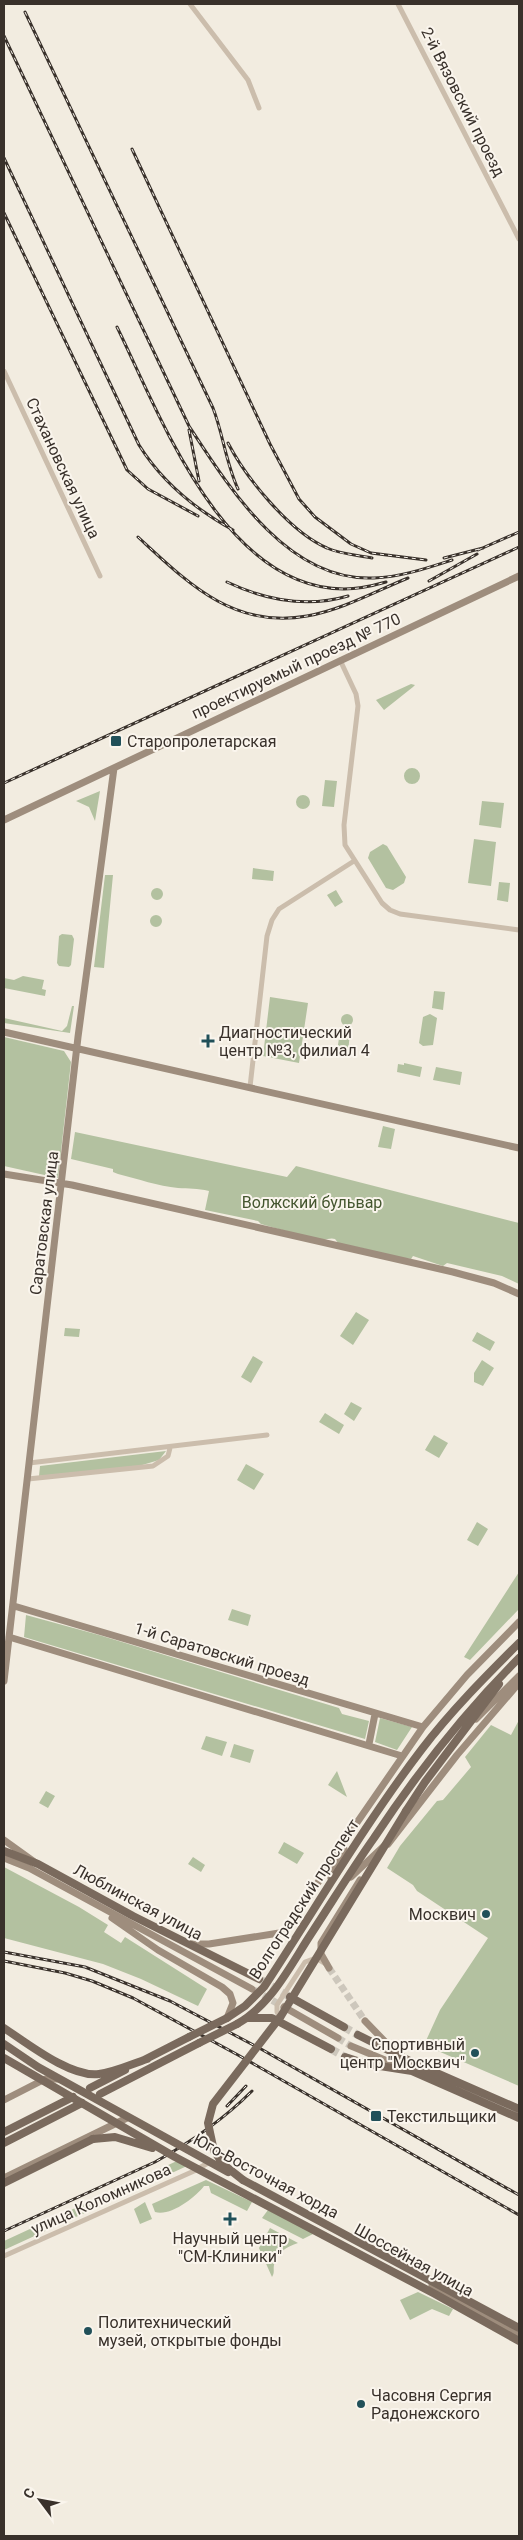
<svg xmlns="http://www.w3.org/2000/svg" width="523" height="2540" viewBox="0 0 523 2540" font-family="Roboto,sans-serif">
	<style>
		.green { fill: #b3c1a0 }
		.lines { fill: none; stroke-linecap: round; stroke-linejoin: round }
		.secondary-tunnel { stroke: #cdc7bc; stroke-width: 7; stroke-dasharray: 7 3.5; stroke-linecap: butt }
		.primary-tunnel { stroke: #cdc7bc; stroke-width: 8; stroke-dasharray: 8 4; stroke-linecap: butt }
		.street { stroke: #cbbdac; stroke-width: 5 }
		.secondary { stroke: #9e8d7d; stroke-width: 7 }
		.primary { stroke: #7a6a5d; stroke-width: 8 }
		.rail-casing { stroke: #39312b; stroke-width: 3 }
		.rail { stroke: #faf5ed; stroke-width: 1; stroke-dasharray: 4; stroke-linecap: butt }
		.primary-bridge { stroke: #7a6a5d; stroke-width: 8 }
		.poi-dot { fill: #215059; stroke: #faf5ed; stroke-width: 2 }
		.labels { text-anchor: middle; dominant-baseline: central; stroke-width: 4; stroke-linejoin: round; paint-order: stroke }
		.street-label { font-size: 16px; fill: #39312b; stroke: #faf5ed }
		.poi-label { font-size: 16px; fill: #39312b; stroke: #faf5ed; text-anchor: start }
		.park-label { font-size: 16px; fill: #44562f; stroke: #faf5ed }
	</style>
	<rect width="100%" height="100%" fill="#f2ece0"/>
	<path class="green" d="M411,684L415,685L413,687L384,710L376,700Z
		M404 776a8 8 0 1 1 16 0a8 8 0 1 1-16 0Z
		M325,780L337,781L334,807L322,806Z
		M100,791L95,821L89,807L76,801Z
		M296 802a7 7 0 1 1 14 0a7 7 0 1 1-14 0Z
		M482,801L504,803L501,828L479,825Z
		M474,839L496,842L491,886L468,883Z
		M383,844L387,846L406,877L404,883L393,890L386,888L368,858L370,852Z
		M253,868L274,871L273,881L252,879Z
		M105,875H113L104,968L94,967Z
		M499,882L510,883L508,902L497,900Z
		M151 894a6 6 0 1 1 12 0a6 6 0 1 1-12 0Z
		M336,890L343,902L335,907L327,895Z
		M150 921a6 6 0 1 1 12 0a6 6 0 1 1-12 0Z
		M62,934L72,935L74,939L71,965L69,967L59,966L57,963L59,936Z
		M23,976L44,980L42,989L46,990L45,996L4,988V978L14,980Z
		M434,991L445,992L443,1010L432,1008Z
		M270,997L308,1003L299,1063L263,1056Z
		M72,1006H74L70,1033L4,1023V1018L62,1031L67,1026Z
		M341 1020a6 6 0 1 1 12 0a6 6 0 1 1-12 0Z
		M430,1014L437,1018L433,1045L423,1046L419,1043L423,1017Z
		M340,1032L350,1033L348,1052L337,1051Z
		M4,1037L64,1051L71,1062L58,1178L4,1166Z
		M404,1063L422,1067L420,1077L397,1072L398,1064L404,1065Z
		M436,1067L462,1072L460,1085L433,1080Z
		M383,1126L395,1129L391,1149L378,1147Z
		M75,1132L287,1177L296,1166L519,1223V1284L502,1276L447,1263L443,1266L413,1256L411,1259C386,1256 365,1247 339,1244L335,1239C330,1237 325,1241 320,1239C300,1235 281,1230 261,1224L258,1221L205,1210L209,1191C197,1188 189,1189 178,1188C158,1186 138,1179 118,1174L113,1172V1169L71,1159Z
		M356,1312L369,1320L353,1345L340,1336Z
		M65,1328L80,1329L79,1337L64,1336Z
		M477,1332L495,1342L490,1351L472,1341Z
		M253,1356L263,1362L251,1383L241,1377Z
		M482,1360L494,1368L483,1386L474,1382V1373Z
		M351,1402L362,1408L354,1421L344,1414Z
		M325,1413L344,1425L339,1434L319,1422Z
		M434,1435L448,1443L439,1458L425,1450Z
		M166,1451L159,1460L139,1466L39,1476L40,1466Z
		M246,1464L264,1474L254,1490L237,1480Z
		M477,1522L488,1529L478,1546L467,1540Z
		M519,1572V1609L470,1660L464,1657Z
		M232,1609L251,1615L248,1626L228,1620Z
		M26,1615L99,1635L339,1708L342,1714L369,1721L365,1739L24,1637Z
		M380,1718L412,1727L397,1750L375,1742Z
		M519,1720V2086L424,2045L440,2010L488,1938L417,1891L413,1885L387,1868L400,1846L437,1801L443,1800L471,1767L465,1757L491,1725L511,1735Z
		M206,1736L227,1742L222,1756L201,1749Z
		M234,1744L254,1750L250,1763L230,1757Z
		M337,1771L347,1797L328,1785Z
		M46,1791L55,1796L48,1808L39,1803Z
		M284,1842L304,1853L297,1864L278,1853Z
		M193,1857L205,1865L201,1872L188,1864Z
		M4,1867L79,1907L108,1925L104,1932L121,1943L125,1937L207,1989L198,2006L141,1979L103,1964L4,1938Z
		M179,2160L187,2166L4,2250V2241Z
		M206,2180L252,2202L247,2211L211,2193L209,2186H204C196,2197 170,2217 155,2212L152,2204Z
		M145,2202L152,2219L140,2224L134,2209Z
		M268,2210L313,2233V2234L303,2239L262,2218Z
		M270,2228L298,2243C287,2247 276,2252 274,2265C273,2270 275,2272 272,2277L259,2248Z
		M418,2292L453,2309L449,2316L432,2309L410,2320L400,2300Z"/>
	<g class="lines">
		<path class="secondary-tunnel" d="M329,1968L365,2021
			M254,1990L284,2007
			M338,2038L351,2046"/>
		<path class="primary-tunnel" d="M261,1980L290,1997
			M344,2027L358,2035
			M331,2049L345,2057"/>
		<path class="street" d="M190,4L248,80L259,108
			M398,4L519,239
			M4,371L100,576
			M340,660L356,694L358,706L344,825L345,845L382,903L390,910L400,914L519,930
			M250,1087L267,936L272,920L279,909L354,861
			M29,1463L267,1435
			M28,1479L153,1466L168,1456L170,1448
			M281,2020L277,2012V2005L305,1962L316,1958L326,1964
			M4,2256L194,2171L208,2163"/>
		<path class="secondary" d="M4,820L519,576
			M4,1032C175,1072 348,1109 519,1148
			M4,1174L72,1185L453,1272L494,1283L519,1294
			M14,1606L423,1727
			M9,1637L402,1756
			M4,1681L78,1037L114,768
			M476,1719L519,1676
			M369,1744L375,1714
			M4,1840L36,1863
			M388,1844L457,1755L519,1683
			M4,1858L29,1868L252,1989
			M351,1877L385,1845
			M331,1878L344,1849
			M112,1918L158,1950L222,1987L230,1994L233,2003L227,2018
			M191,1944H209L279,1933L289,1927L356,1824L423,1727L467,1675L519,1622
			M329,1968L321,1954V1943L360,1880
			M284,2007L338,2038
			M365,2021L395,2052
			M351,2046L402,2067
			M4,2100L45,2079H59
			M4,2178L127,2118
			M432,2285L519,2336"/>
		<path class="primary" d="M406,1811L425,1782L499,1684
			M4,1851L38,1864L133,1916L259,1979
			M290,1997L344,2027
			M227,2018L245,2006L264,1987C316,1908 364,1825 422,1749C451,1711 485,1677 519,1643
			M248,2018H272L331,2049
			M237,2024C272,2004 290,1966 311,1934C332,1902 352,1869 374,1838C417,1773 464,1713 519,1658
			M4,2028C27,2043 71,2078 99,2074C115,2072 132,2064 147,2059
			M358,2035L416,2064L519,2109
			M345,2057L367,2064L412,2071L519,2118
			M144,2060L189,2037
			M90,2088L125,2070
			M100,2094L199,2043
			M4,2132L73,2097
			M4,2143L82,2103
			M243,2180L519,2328
			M4,2183L93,2139"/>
		<g class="rail-casing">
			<path id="rail" d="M25,12L213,408C223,434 226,463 238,489
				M4,36L189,426C230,489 288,582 374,578C401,577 427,568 452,560
				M132,149L270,444L299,499L315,517L351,544L371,553L426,560
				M4,158L139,445C162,482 195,509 233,530
				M4,213L127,470L148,489L198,516
				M117,327C161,417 223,588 344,589C358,589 372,586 386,582
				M189,430L199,481
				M228,443C246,478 290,532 327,548C340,554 357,555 372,558
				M138,537C188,583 233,629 307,616C342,610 376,591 408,578
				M478,550L519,532
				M444,558L483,548
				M429,581L477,554
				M227,582C265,600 307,608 348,596
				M4,783L519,547
				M4,1952L85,1967L170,2001L261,2049L519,2195
				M4,1961L65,1973L92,1981L133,1998L238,2055L519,2215
				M227,2106L246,2086
				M4,2231L155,2162C191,2142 223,2120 252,2091"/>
		</g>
		<use href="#rail" class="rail"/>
		<path class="primary-bridge" d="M189,2037L227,2018
			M199,2043L237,2024
			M4,2044L38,2067L228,2172
			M4,2058L175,2157L435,2294L519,2341
			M93,2139L115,2137L152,2148
			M243,2180L224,2165L214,2151L208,2123L213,2104L281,2016L406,1811"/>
	</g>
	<g class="poi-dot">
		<rect x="110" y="735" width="12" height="12" rx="2.5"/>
		<path d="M205.5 1033.5h5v5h5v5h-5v5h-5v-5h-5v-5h5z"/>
		<circle cx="486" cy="1914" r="5"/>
		<circle cx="475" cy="2053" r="5"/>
		<rect x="370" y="2110" width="12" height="12" rx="2.5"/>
		<path d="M227.5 2211.5h5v5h5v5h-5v5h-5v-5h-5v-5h5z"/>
		<circle cx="88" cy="2331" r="5"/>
		<circle cx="361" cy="2404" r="5"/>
	</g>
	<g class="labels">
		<g class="street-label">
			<text transform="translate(463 102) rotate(63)">2-й Вязовский проезд</text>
			<text transform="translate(63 468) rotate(65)">Стахановская улица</text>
			<text transform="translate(296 666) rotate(-25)">проектируемый проезд № 770</text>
			<text transform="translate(44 1223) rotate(-83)">Саратовская улица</text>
			<text transform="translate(222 1654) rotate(17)">1-й Саратовский проезд</text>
			<text transform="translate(304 1899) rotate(-57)">Волгоградский проспект</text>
			<text transform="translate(138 1902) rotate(28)">Люблинская улица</text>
			<text transform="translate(266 2176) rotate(28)">Юго-Восточная хорда</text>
			<text transform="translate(101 2199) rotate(-24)">улица Коломникова</text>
			<text transform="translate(414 2260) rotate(29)">Шоссейная улица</text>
		</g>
		<g class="poi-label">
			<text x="127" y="741">Старопролетарская</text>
			<text x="219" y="1032">Диагностический<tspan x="219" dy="18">центр №3, филиал 4</tspan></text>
			<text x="476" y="1914" text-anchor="end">Москвич</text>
			<text x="465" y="2044" text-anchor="end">Спортивный<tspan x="465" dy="18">центр "Москвич"</tspan></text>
			<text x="387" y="2116">Текстильщики</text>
			<text x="230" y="2238" text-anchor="middle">Научный центр<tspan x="230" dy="18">"СМ-Клиники"</tspan></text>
			<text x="98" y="2322">Политехнический<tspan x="98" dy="18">музей, открытые фонды</tspan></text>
			<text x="371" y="2395">Часовня Сергия<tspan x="371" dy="18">Радонежского</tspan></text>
		</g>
		<g class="park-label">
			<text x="312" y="1202">Волжский бульвар</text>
		</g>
	</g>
	<rect width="523" height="2540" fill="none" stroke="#39312b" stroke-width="10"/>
	<g transform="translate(40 2500) rotate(302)" stroke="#faf5ed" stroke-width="4" paint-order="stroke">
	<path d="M0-4L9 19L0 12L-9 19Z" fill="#39312b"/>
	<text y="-8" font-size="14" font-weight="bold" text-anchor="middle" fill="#39312b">С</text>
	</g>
</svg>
